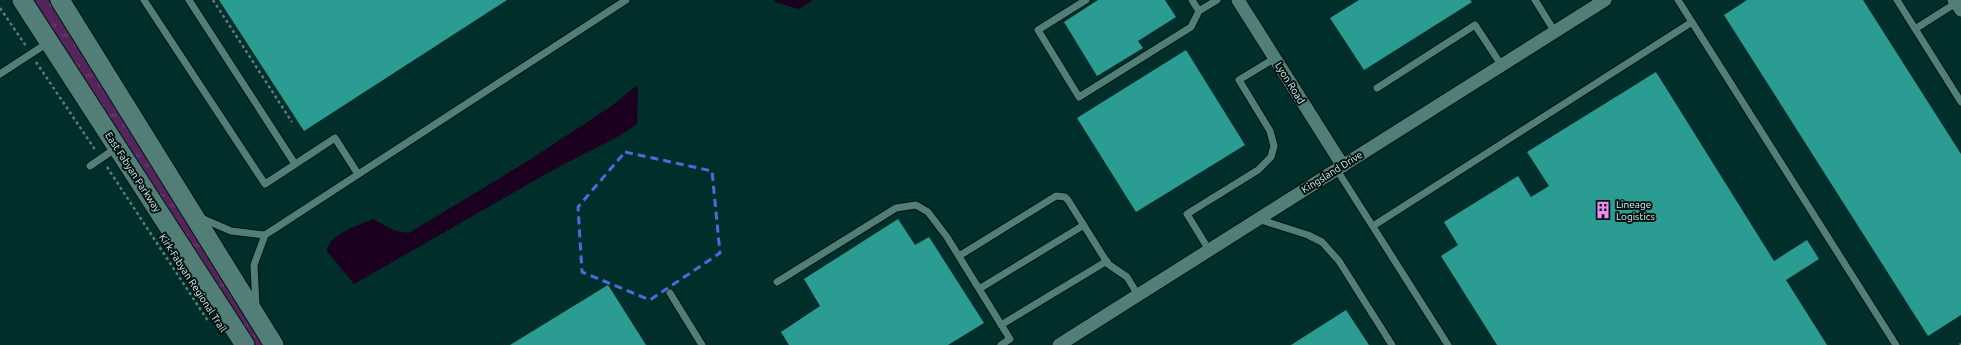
<svg xmlns="http://www.w3.org/2000/svg" width="1961" height="345" viewBox="0 0 1961 345" font-family="Ubuntu,sans-serif">
	<style>
		.grass { fill: url(#grass-tufts) }
		.water { fill: #1b001f }
		.building { fill: #2b9c91 }
		.lines { fill: none; stroke-linecap: round; stroke-linejoin: round }
		.service-casing { stroke: #001411; stroke-width: 9 }
		.minor-casing { stroke: #001411; stroke-width: 15 }
		.secondary-casing { stroke: #001411; stroke-width: 21 }
		.path { stroke: #597d7a; stroke-width: 2.5; stroke-dasharray: 3 3; stroke-linecap: butt }
		.service { stroke: #527e78; stroke-width: 7 }
		.minor { stroke: #527e78; stroke-width: 13 }
		.secondary { stroke: #527e78; stroke-width: 19 }
		.rail { stroke: #719390; stroke-width: 3; stroke-dasharray: 7 7; stroke-linecap: butt }
		.marked { fill: none; stroke: #436fdd; stroke-width: 3; stroke-dasharray: 8 5; stroke-linejoin: round }
		.labels { text-anchor: middle; dominant-baseline: central; stroke-width: 4; stroke-linejoin: round; paint-order: stroke }
		.street-label { font-size: 10px; fill: #dbf2ef; stroke: #031311 }
		.poi-label { font-size: 10px; fill: #dbf2ef; stroke: #031311; text-anchor: start }
	</style>
	<defs>
		<pattern id="grass-tufts" width="24" height="20" patternUnits="userSpaceOnUse"><rect width="24" height="20" fill="#54255a"/><path d="M3 7l-1-3M5 7V3M7 7l1-3M15 17l-1-3M17 17v-4M19 17l1-3" fill="none" stroke="#6c4572"/></pattern>
	</defs>
	<rect width="100%" height="100%" fill="#002e2a"/>
	<path class="grass" d="M32,0H48L58,12L263,345H256Z"/>
	<path class="water" d="M775,0H813L799,9L775,2Z
		M636,86L638,90L637,124L619,136L551,171L354,284L327,251C328,235 359,225 373,219L395,231L409,233L528,161L613,105Z"/>
	<path class="building" d="M219,0H507L304,131Z
		M1098,0H1165L1176,17L1138,41L1143,48L1097,76L1064,22Z
		M1359,0H1470L1472,2L1364,70L1330,18Z
		M1747,0H1863L1961,154V315L1928,336L1724,15Z
		M1186,50L1245,145L1136,212L1077,118Z
		M1656,72L1774,261L1807,240L1819,259L1786,280L1827,345H1497L1441,256L1458,245L1444,222L1518,176L1531,197L1549,186L1527,152Z
		M898,219L915,245L929,237L984,323L948,345H789L781,332L820,306L804,279Z
		M608,285L646,345H510Z
		M1346,310L1369,345H1291Z"/>
	<g class="lines">
		<g class="service-casing">
			<path id="service" d="M144,0L265,184L335,138L358,174
				M189,0L295,164
				M1086,0L1038,30L1079,97L1191,27L1199,11
				M1192,0L1199,11L1217,0
				M1535,0L1555,32
				M1678,0L1896,345
				M1897,0L1961,102
				M1915,29L1956,3
				M0,74L49,42
				M1377,88L1475,25L1502,66
				M90,166L116,148
				M1337,170L1448,345
				M201,218L231,231L265,235L626,0
				M1258,219L1308,235L1322,242L1339,261L1392,345
				M1373,226L1692,22
				M1209,250L1187,214L1258,170L1271,157L1274,146L1270,131L1239,80L1275,58
				M959,256L1056,196L1065,197L1068,200L1108,264L1127,277L1138,295
				M777,282L896,208L916,205L928,212L947,237L1010,339L1001,345
				M979,289L1084,225
				M670,293L702,345
				M256,306L254,265L265,235
				M1001,325L1107,261"/>
		</g>
		<g class="minor-casing">
			<path id="minor" d="M1238,0L1343,166
				M1954,0L1961,10
				M1059,345L1605,0"/>
		</g>
		<g class="secondary-casing">
			<path id="secondary" d="M22,0L245,345
				M60,0L274,345"/>
		</g>
		<path class="path" d="M213,0L292,122
			M0,8L26,46
			M36,62L96,151
			M107,167L208,321"/>
		<use href="#service" class="service"/>
		<use href="#minor" class="minor"/>
		<use href="#secondary" class="secondary"/>
		<path class="rail" d="M1960,345L1961,344"/>
	</g>
	<path class="marked" d="M625,152L712,171L720,253L650,300L582,272L578,207Z"/>
	<defs>
		<g id="building-bare" transform="scale(1.38)"><path d="M-4-6H4V6H1V3H-1V6H-4ZM-2.5-4.3h1.7v1.8h-1.7ZM.8-4.3h1.7v1.8H.8ZM-2.5-1h1.7V.8h-1.7ZM.8-1h1.7V.8H.8Z" fill="#ed8cf9" stroke="#031311" stroke-width="2.5" paint-order="stroke"/></g>
	</defs>
	<g fill-rule="evenodd">
		<use href="#building-bare" x="1603" y="210"/>
	</g>
	<g class="labels">
		<g class="street-label">
			<text transform="translate(1290 83) rotate(58)">Lyon Road</text>
			<text transform="translate(133 172) rotate(57)">East Fabyan Parkway</text>
			<text transform="translate(1332 172) rotate(-32)">Kingsland Drive</text>
			<text transform="translate(193 283) rotate(57)">Kirk-Fabyan Regional Trail</text>
		</g>
		<g class="poi-label">
			<text x="1616" y="204">Lineage<tspan x="1616" dy="12">Logistics</tspan></text>
		</g>
	</g>
</svg>
